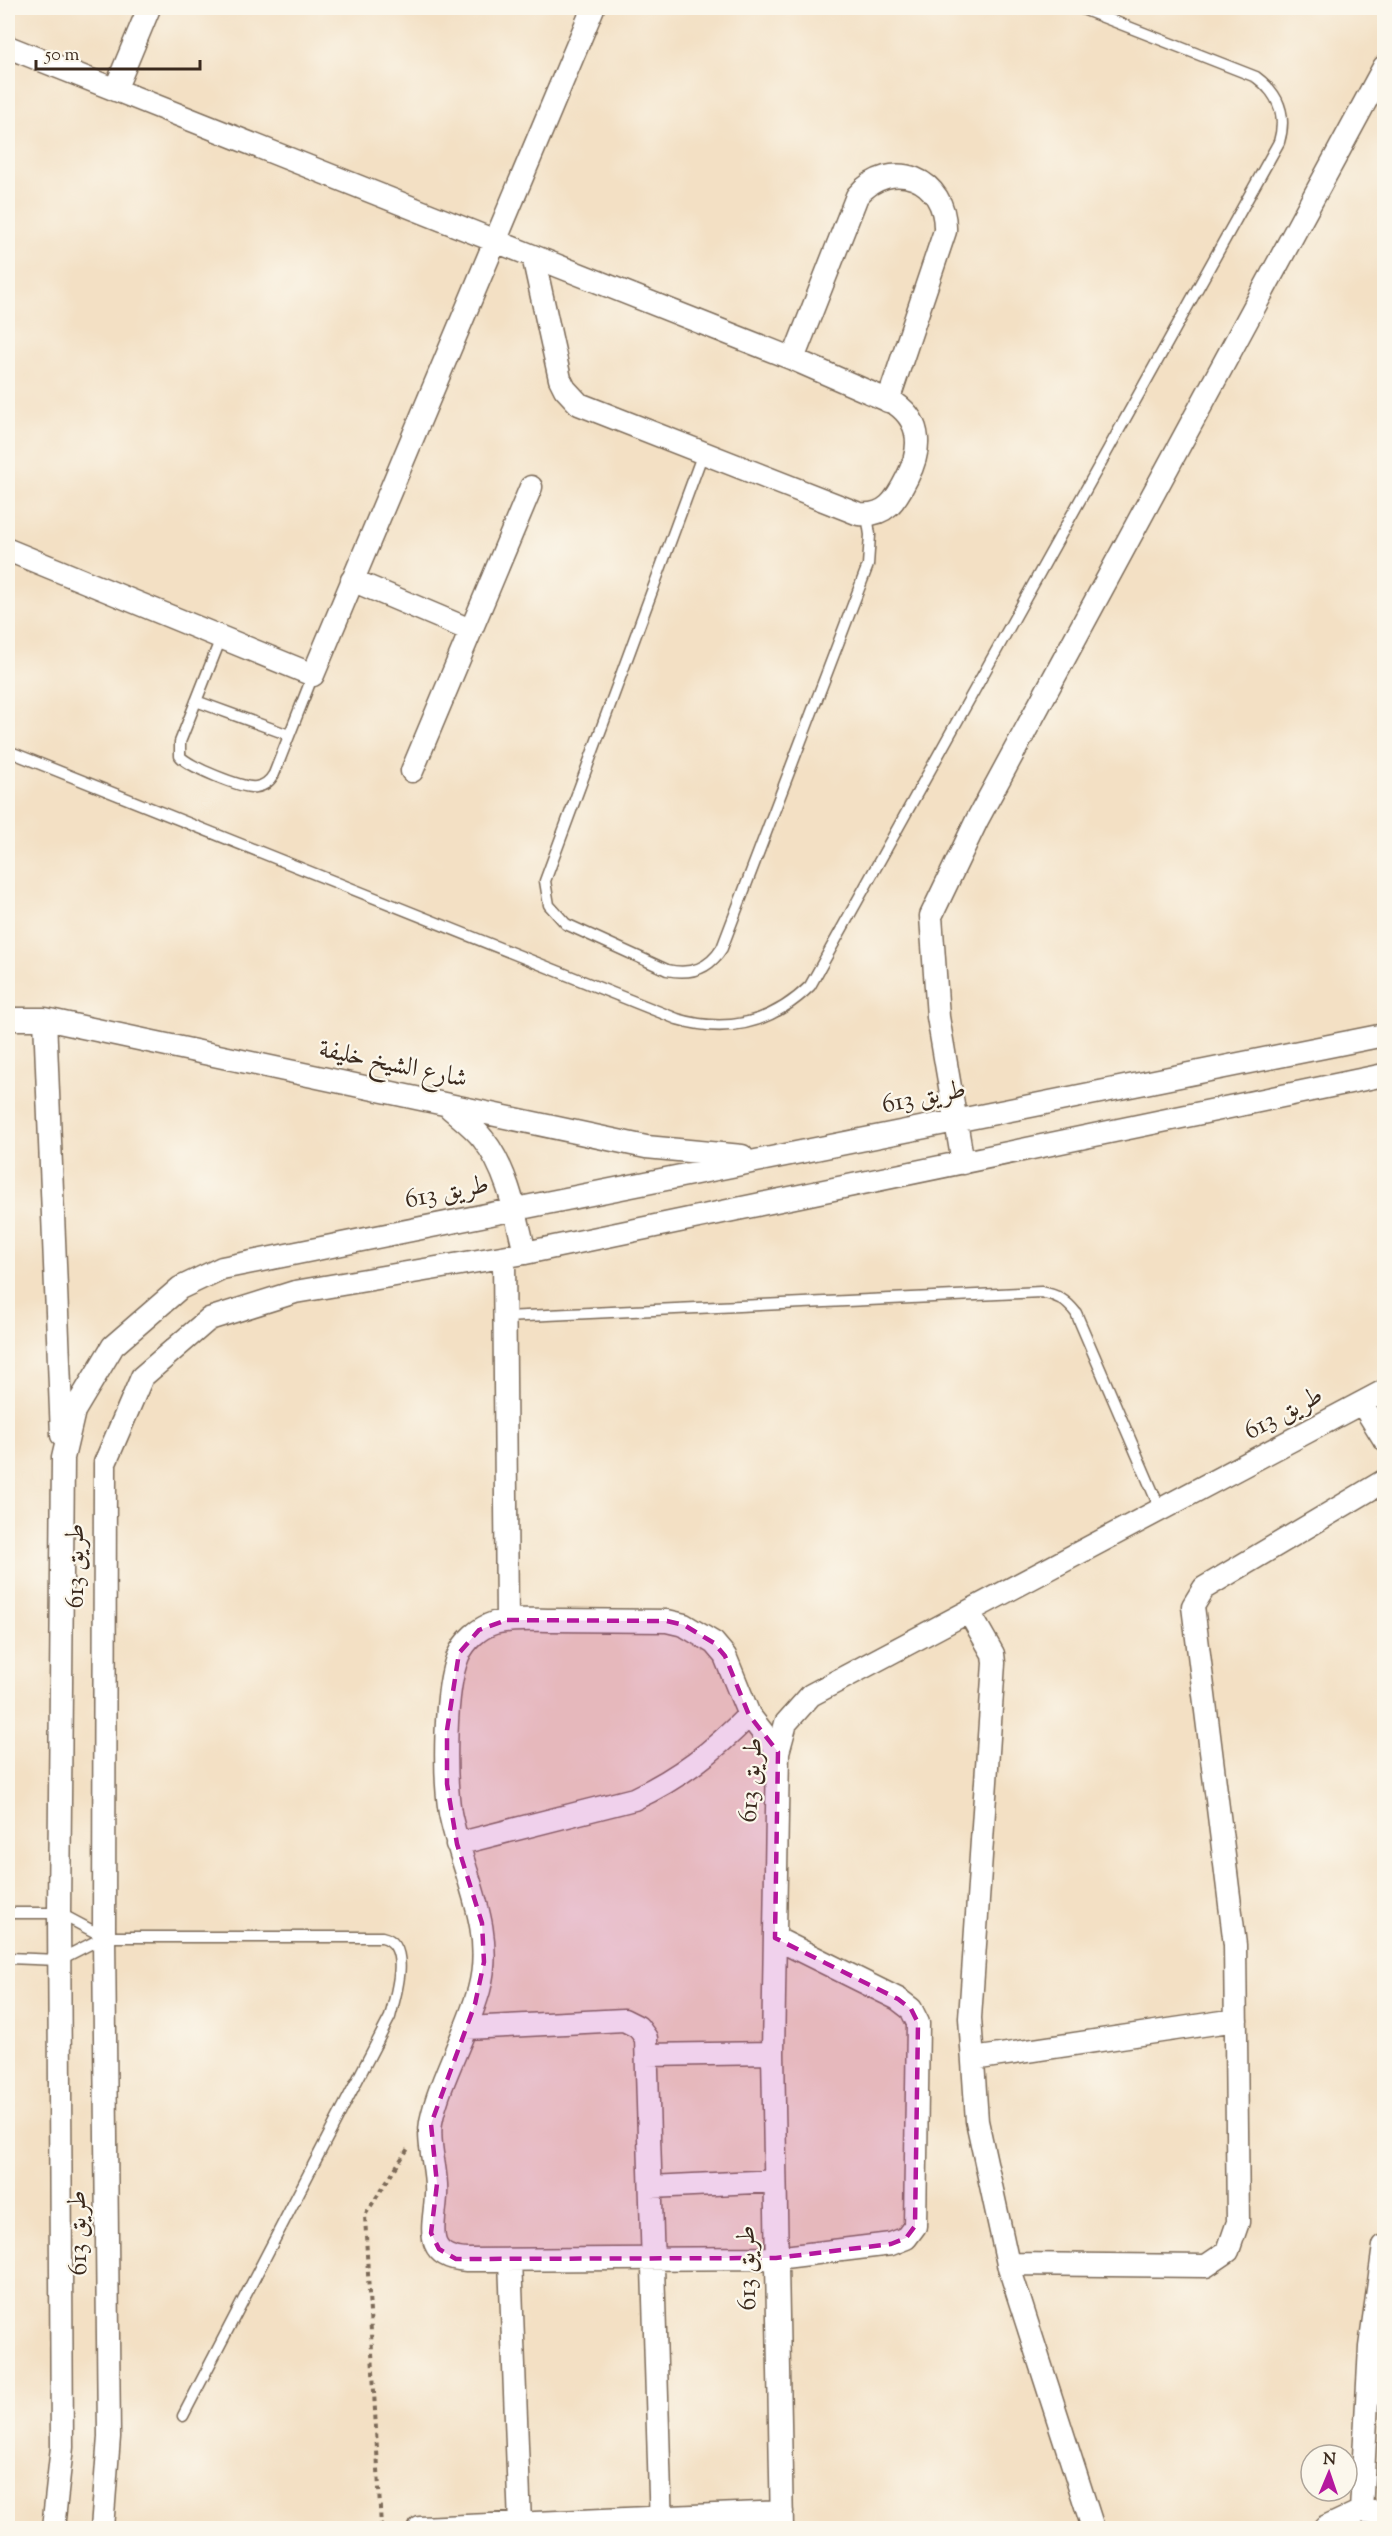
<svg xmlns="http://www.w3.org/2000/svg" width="1392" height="2536" viewBox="0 0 1392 2536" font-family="'Sorts Mill Goudy',Amiri,serif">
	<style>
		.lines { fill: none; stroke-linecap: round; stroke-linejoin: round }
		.lane-casing { stroke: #7b6a58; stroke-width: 13 }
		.street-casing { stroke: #7b6a58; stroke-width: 25 }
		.path { stroke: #7b6a58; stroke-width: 4; stroke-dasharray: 4.5 4.5; stroke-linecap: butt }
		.lane { stroke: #fff; stroke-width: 10 }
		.street { stroke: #fff; stroke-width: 22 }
		.marked { fill: #b5179e; fill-opacity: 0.2; stroke: #b5179e; stroke-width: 4.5; stroke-dasharray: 12 8; stroke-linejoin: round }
		.labels { text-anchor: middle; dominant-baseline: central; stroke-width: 4.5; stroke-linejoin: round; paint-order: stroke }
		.street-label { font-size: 26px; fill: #3b2a1e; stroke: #fbf7ec }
	</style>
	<rect width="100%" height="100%" fill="#fbf7ec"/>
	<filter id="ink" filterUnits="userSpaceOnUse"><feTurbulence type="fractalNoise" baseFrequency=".0167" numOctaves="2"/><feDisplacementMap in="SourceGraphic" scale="12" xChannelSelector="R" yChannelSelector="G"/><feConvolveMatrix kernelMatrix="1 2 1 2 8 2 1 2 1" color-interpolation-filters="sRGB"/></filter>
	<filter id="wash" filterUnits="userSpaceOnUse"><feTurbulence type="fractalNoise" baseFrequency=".008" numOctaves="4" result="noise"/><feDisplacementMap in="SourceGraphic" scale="24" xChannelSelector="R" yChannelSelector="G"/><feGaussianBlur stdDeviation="1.35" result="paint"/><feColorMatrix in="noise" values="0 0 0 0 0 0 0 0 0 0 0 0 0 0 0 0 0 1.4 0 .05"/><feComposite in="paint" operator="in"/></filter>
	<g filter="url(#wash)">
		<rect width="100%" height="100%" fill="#f3e0c4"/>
	</g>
	<g filter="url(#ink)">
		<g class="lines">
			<g class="lane-casing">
				<path id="lane" d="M703,453L545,881L549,905L566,924L667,970C691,975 709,969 722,948L868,565L870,535L867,515
					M221,638L180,742V756C187,766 243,789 256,787C265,786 270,781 274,774L313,675
					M196,701L289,735
					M8,751L677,1019C727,1034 772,1023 810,986L1279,142C1287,115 1279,94 1256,77L1080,8
					M505,1317L1041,1292C1057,1295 1066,1300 1076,1313L1161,1511
					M8,1913H59L104,1937
					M8,1958L59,1960L104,1937H382C413,1944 395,1997 390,2017L183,2416"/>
			</g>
			<g class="street-casing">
				<path id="street" d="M8,47L533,256
					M115,90L149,8
					M533,256L793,359L896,404C923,423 921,451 907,478C896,500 886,517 859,514L579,404L565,389L560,379Z
					M793,359L857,196C891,156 947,178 945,231L888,401
					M8,550L313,675L593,8
					M352,580L470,630
					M412,771L531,487
					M8,1019H45L646,1147L742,1156
					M45,1019L62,1435
					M449,1107C460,1117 474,1127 483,1139C508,1170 516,1216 525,1253
					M963,1163L938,1017L931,916L977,820L1384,67
					M504,1257L507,1620
					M1363,1405L1384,1439
					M969,1612L993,1654L994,1663L970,2018L977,2121L1008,2264L1093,2528
					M457,1844L634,1799C679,1778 714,1751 749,1715
					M775,1938L898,1999L911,2009L918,2023L915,2226L906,2238L891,2244L776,2258L466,2260C421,2257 435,2224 436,2195C438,2170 427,2147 431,2122C439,2081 467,2033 479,1990C496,1928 462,1873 450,1813C444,1776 444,1690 458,1656C465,1640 479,1628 494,1623C513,1618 534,1620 553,1620C591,1620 629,1621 667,1621L684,1625L714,1643L725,1656L749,1715L778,1752
					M466,2028L624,2020L638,2027L646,2038L661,2528
					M647,2055L773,2053
					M973,2059L1236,2020
					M651,2187L775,2181
					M510,2260L520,2525
					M1008,2264L1206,2266L1228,2251L1238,2222L1235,1945L1193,1606L1204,1588L1384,1481
					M1361,2511L1370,2347L1384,2246
					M53,2528L62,2447L59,1913L63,1458L74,1411L113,1346L180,1288L222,1268L1384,1035
					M102,2528L109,2437L104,1937L105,1463L142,1377L209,1319L295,1292L525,1253L1384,1075
					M420,2528L782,2512
					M782,2528L773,2053L778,1752L786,1723L811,1695L1384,1391
					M1325,2528L1361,2511L1384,2513"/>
			</g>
			<path class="path" d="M381,2528L365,2215L409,2147"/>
			<use href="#lane" class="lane"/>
			<use href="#street" class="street"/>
		</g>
	</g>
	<path class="marked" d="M507,1620L667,1621L684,1625L714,1643L725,1656L749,1715L778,1752L775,1938L898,1999L911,2009L918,2023L915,2226L906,2238L891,2244L776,2258L456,2259L439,2249L431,2233L437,2184L431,2124L475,2004L484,1962L482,1923L457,1844L447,1784V1730L459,1653L479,1630Z"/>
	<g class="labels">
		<g class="street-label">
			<text transform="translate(393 1065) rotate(12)">شارع الشيخ خليفة</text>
			<text transform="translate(924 1098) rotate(-11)">طريق 613</text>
			<text transform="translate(447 1193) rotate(-11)">طريق 613</text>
			<text transform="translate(1284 1414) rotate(-28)">طريق 613</text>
			<text transform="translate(76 1566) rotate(-90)">طريق 613</text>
			<text transform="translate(752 1780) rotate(-86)">طريق 613</text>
			<text transform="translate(79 2233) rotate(-91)">طريق 613</text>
			<text transform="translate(748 2268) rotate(-91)">طريق 613</text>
		</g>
	</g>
	<rect width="1392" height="2536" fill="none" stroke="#fbf7ec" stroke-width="30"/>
	<g transform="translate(1329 2473) rotate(2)"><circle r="28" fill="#fbf7ec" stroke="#aea59a" stroke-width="1.5"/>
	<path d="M0-4.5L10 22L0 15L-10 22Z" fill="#b5179e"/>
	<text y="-9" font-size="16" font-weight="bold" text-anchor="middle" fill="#3b2a1e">N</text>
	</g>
	<path d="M36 60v9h164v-9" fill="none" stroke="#3b2a1e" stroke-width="3"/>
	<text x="45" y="60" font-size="18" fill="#3b2a1e" stroke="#fbf7ec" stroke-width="4.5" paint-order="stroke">50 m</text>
</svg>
